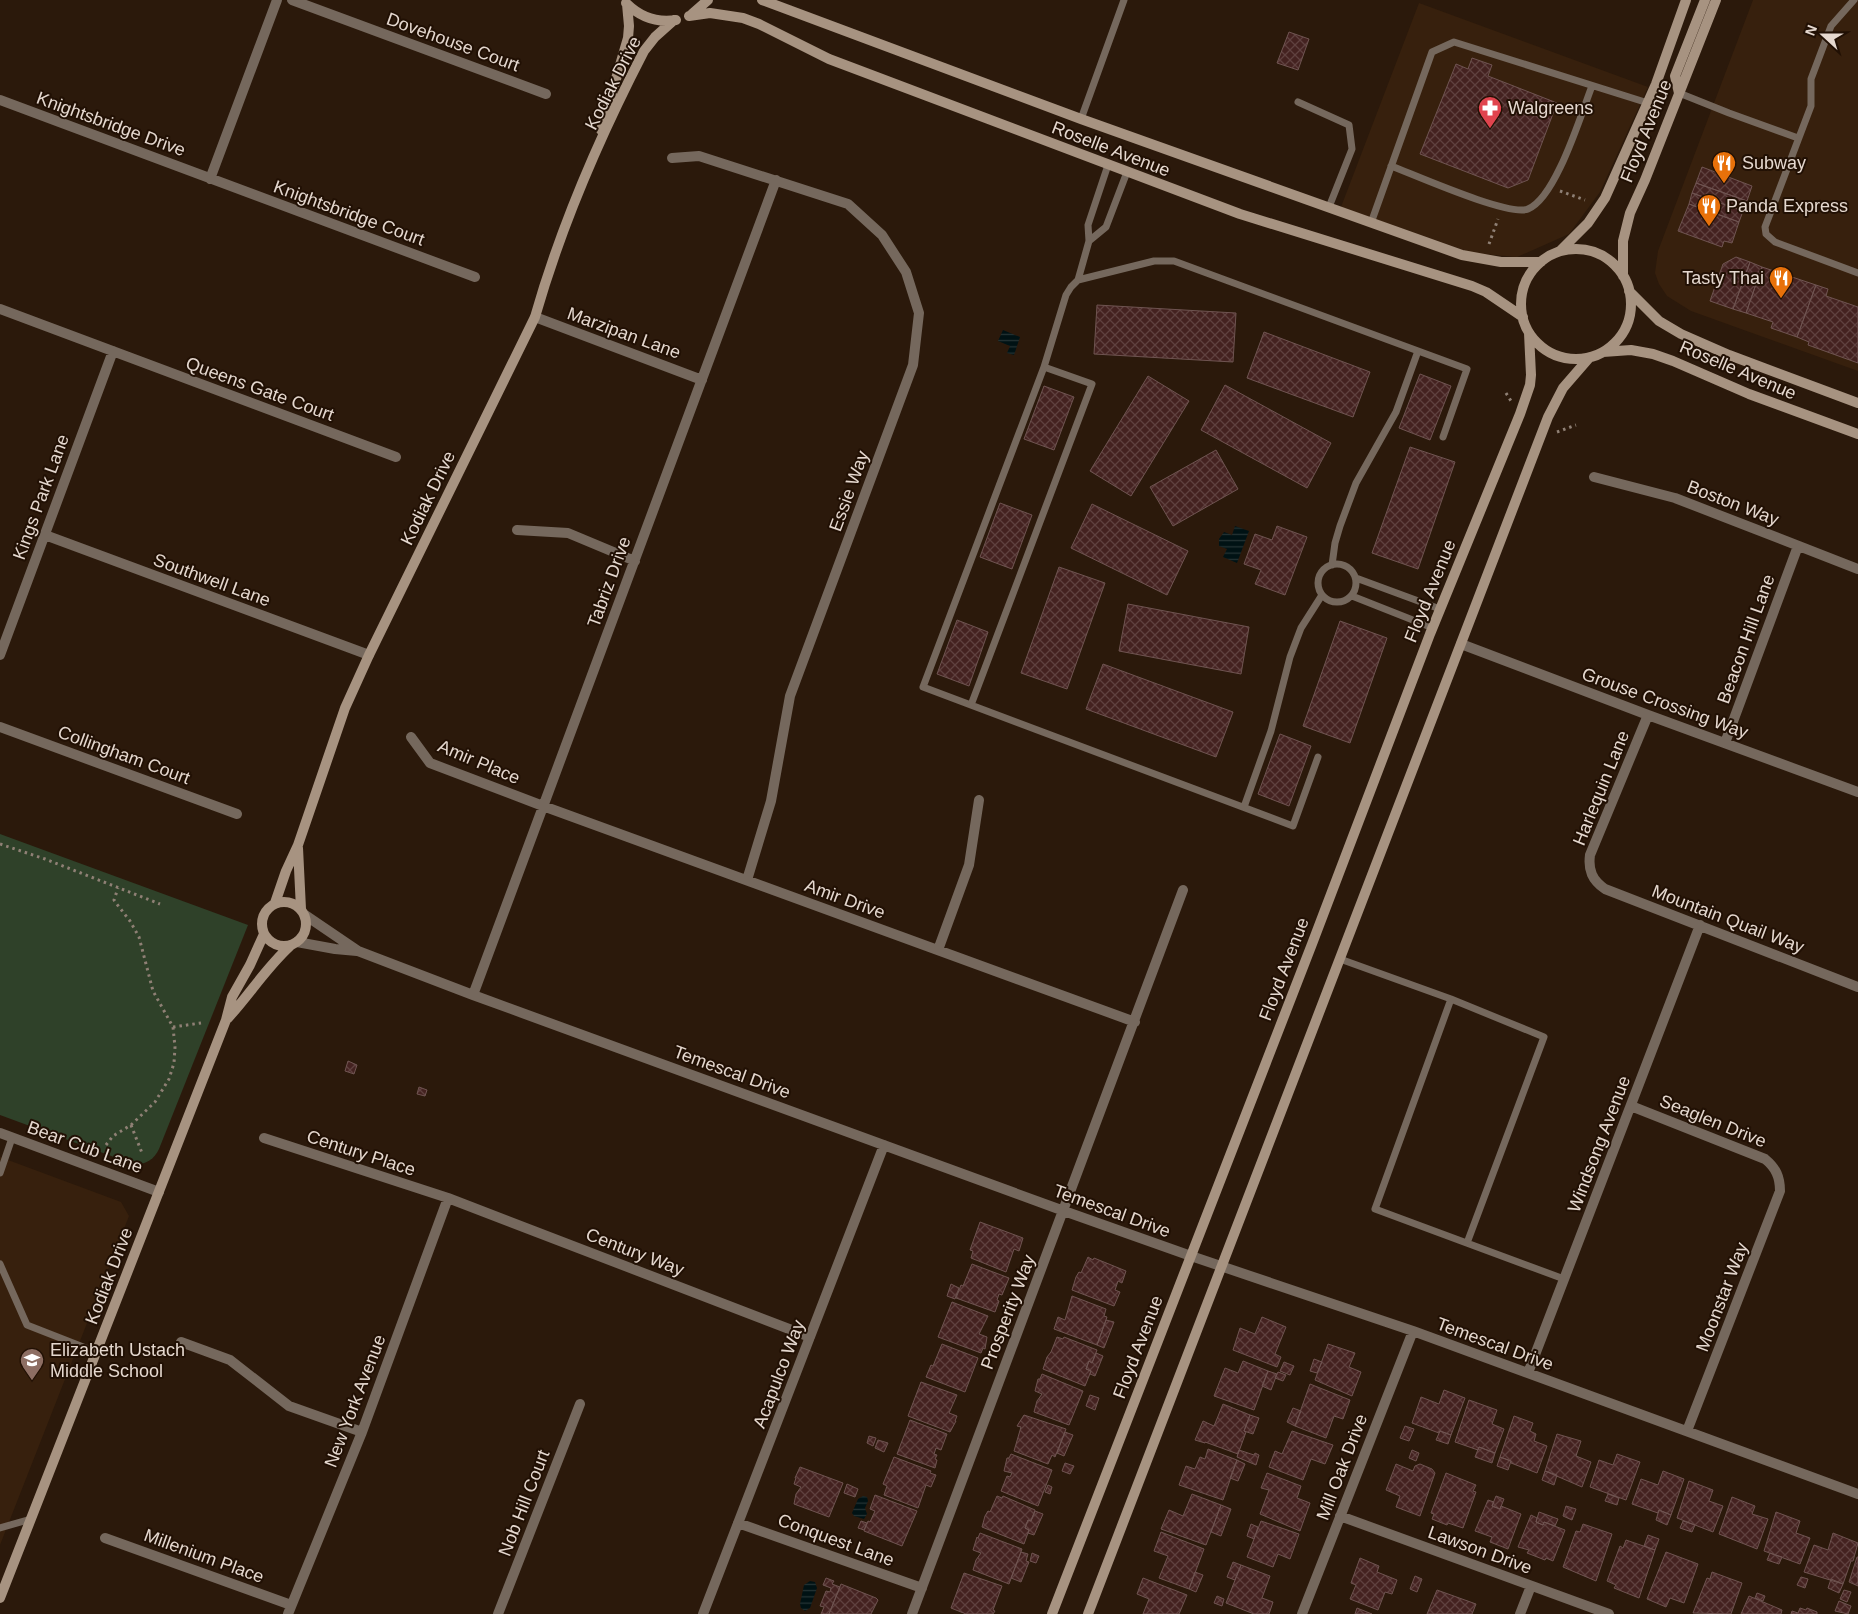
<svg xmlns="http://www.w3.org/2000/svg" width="1858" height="1614" viewBox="0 0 1858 1614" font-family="Arial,sans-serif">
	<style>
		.built { fill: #37200d }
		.green { fill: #2f4129 }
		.water { fill: url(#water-rules) }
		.building { fill: url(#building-cross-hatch); stroke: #6f5451 }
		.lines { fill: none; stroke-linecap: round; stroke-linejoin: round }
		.path { stroke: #8f8075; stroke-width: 3; stroke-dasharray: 2.5 4; stroke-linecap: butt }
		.lane { stroke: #75685d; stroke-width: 7 }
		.street { stroke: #75685d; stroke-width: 10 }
		.secondary { stroke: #a79381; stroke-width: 10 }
		.labels { text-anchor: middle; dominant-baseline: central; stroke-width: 4; stroke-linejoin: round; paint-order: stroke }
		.street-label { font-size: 18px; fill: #e5d8cf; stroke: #211004 }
		.poi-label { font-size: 18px; fill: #e5d8cf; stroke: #211004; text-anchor: start }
	</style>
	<defs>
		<pattern id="water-rules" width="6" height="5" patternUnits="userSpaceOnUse" patternTransform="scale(1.25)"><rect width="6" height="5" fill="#001214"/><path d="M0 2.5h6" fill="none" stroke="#253435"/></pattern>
		<pattern id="building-cross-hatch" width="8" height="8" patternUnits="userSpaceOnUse" patternTransform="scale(1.25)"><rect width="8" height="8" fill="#442220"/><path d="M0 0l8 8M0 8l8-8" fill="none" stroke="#5f413f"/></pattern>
	</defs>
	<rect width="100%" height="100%" fill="#2b190b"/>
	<path class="built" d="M1753,0H1858V371L1691,311L1667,296L1659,284L1655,273L1658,251Z
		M1419,3L1648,87L1600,192L1569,234L1517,257L1472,253L1341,207Z
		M0,1157L121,1202L129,1216L0,1545Z"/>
	<path class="green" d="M0,834L248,925L159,1149C154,1160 145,1165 133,1164L0,1115Z"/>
	<path class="water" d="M1003,330L1020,337L1014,355L1007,353L1010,346L998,341Z
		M1235,526L1249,531L1237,563L1223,557L1227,549L1219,546V539L1224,532L1232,535Z
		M863,1496L867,1497L868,1501L865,1508L867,1514L864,1519L854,1516L852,1513L858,1499Z
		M810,1581L815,1582L817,1588L810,1608L805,1611L801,1608L800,1604L804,1585Z"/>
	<path class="building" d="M1289,32L1309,39L1298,70L1277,63Z
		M1472,58L1492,65L1488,76L1557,103L1528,180L1508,188L1420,154L1456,64L1468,69Z
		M1702,167L1752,186L1747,201L1696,183Z
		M1696,183L1747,201L1743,211L1692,193Z
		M1692,193L1743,211L1739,222L1689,204Z
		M1689,204L1739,222L1732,243L1724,241L1722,247L1678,231Z
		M1736,257L1750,262L1733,309L1710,301L1723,264Z
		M1750,262L1762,267L1746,313L1733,309Z
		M1762,267L1816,285L1797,337L1771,328L1773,322L1746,313Z
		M1816,285L1828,289L1826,296L1858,307V363L1808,345L1809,342L1797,337Z
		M1097,305L1236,313L1233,362L1094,354Z
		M1264,332L1370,372L1353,417L1247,378Z
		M1420,374L1451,386L1430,440L1399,428Z
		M1148,376L1189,401L1131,496L1090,471Z
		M1225,385L1331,443L1307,488L1201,430Z
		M1044,386L1074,397L1054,450L1024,439Z
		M1410,447L1455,462L1418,569L1372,553Z
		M1216,450L1238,489L1173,526L1150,487Z
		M1000,503L1032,515L1012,569L980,557Z
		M1092,504L1188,551L1167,595L1071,548Z
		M1277,526L1307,537L1285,595L1255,584L1261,570L1244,564L1255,534L1272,540Z
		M1059,567L1105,583L1067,689L1021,673Z
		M1128,604L1249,627L1241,674L1119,651Z
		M957,620L988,632L969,686L937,674Z
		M1340,621L1387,638L1350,743L1303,726Z
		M1103,664L1233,712L1216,757L1086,709Z
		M1280,734L1311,746L1289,806L1258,794Z
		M348,1061L357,1065L354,1074L345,1071Z
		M419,1087L427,1090L425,1096L417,1094Z
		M980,1222L1023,1238L1019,1251L1014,1249L1006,1272L971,1258L973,1251L970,1250Z
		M1088,1257L1093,1260L1094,1258L1126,1271L1122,1283L1118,1281L1115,1290L1120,1292L1114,1306L1072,1290L1076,1277L1079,1272L1081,1273Z
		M972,1264L1009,1278L1002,1295L999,1294L997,1300L999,1301L995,1312L956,1298L961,1285L963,1286Z
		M951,1284L959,1288L955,1299L947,1296Z
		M1072,1296L1106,1309L1104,1316L1107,1317L1097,1345L1054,1329L1058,1317L1065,1320Z
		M952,1302L988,1316L979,1334L987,1337L985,1349L983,1348L981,1353L938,1337Z
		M1262,1317L1286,1327L1275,1354L1281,1357L1277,1367L1233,1350L1240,1328L1255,1334Z
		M1106,1320L1114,1322L1104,1348L1097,1345Z
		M1057,1337L1063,1339L1064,1337L1097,1350L1092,1363L1089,1361L1086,1369L1091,1371L1085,1386L1043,1369L1047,1357L1051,1352Z
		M942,1344L978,1358L965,1392L926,1377L931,1365L933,1366Z
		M1328,1344L1355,1353L1349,1367L1361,1372L1352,1396L1315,1380Z
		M1096,1353L1103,1356L1095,1376L1090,1374L1091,1371L1086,1369L1089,1361L1092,1363Z
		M1314,1359L1322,1362L1317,1373L1310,1371Z
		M1243,1361L1268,1371L1254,1410L1214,1396L1225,1368L1238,1373Z
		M1284,1362L1294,1366L1290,1375L1280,1371Z
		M1268,1371L1277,1374L1271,1390L1262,1386Z
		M1278,1372L1286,1375L1283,1381L1275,1378Z
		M1042,1374L1083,1391L1069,1425L1034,1412L1037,1401L1042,1394L1035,1391L1038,1379H1040Z
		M921,1382L957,1395L949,1413L957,1416L955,1421H956L950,1432L908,1416Z
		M1310,1384L1350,1400L1343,1419L1334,1416L1326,1438L1295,1426Z
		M1444,1390L1465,1398L1451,1435L1440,1431L1439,1433L1412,1423L1421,1397L1439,1404Z
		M1090,1395L1099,1398L1095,1410L1086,1406Z
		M1469,1400L1497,1410L1492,1424L1504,1429L1495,1453L1479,1447L1478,1450L1455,1442Z
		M1223,1404L1250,1415L1244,1431L1246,1432L1238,1454L1205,1442V1443L1195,1440L1203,1421L1214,1426Z
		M1293,1408L1301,1411L1295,1426L1287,1422Z
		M1024,1415L1066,1429L1055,1457L1052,1455L1048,1464L1014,1451L1021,1427L1017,1426Z
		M1250,1415L1259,1418L1253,1434L1244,1431Z
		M1514,1416L1533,1423L1530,1431L1536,1434L1534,1441L1547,1446L1537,1473L1511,1463V1461L1500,1457Z
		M910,1420L947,1434L941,1450L936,1448L934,1454L937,1455L935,1459L937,1460L935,1468L897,1454Z
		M1405,1426L1414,1429L1409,1441L1400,1438Z
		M1292,1431L1333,1445L1325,1464L1311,1459L1303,1480L1269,1467L1275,1451L1282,1454Z
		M1440,1431L1451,1435L1448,1444L1436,1440Z
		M1065,1432L1073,1435L1064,1456L1057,1453Z
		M1557,1434L1581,1441L1576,1456L1591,1462L1582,1487L1545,1471Z
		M869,1436L876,1438L873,1446L867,1443Z
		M878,1440L888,1443L884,1452L875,1448Z
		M1479,1447L1495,1453L1492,1463L1475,1457Z
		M1208,1449L1237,1460L1223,1500L1179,1485L1186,1466L1195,1469L1200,1457L1205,1459Z
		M1239,1450L1254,1455L1255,1453L1259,1455L1256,1465L1237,1457Z
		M1412,1450L1419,1453L1416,1461L1409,1458Z
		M1011,1454L1052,1470L1038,1506L1001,1491L1007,1476L1010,1477L1012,1473L1004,1471L1007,1458H1009Z
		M1617,1454L1640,1462L1626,1500L1590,1487L1599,1460L1613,1465Z
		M894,1457L931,1471L930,1473L936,1475L931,1487L926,1485L918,1508L884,1495L887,1486L883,1484Z
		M1500,1457L1511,1461L1508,1470L1497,1466Z
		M1237,1460L1245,1464L1238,1481L1230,1478Z
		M1065,1463L1074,1466L1070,1474L1062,1471Z
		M1396,1464L1413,1471L1415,1466L1420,1464L1432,1469L1435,1473L1420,1516L1396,1507L1400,1496L1386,1490Z
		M800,1467L843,1483L829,1517L794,1504L796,1494L801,1487L794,1484L796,1478H795Z
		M1545,1471L1557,1475L1554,1485L1542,1480Z
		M1663,1471L1684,1479L1671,1515L1659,1510L1658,1513L1632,1504L1641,1479L1658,1485Z
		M1267,1473L1301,1486L1297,1498L1310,1503L1300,1531L1260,1514L1269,1490L1261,1488Z
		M1446,1473L1476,1485L1473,1491L1476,1492L1463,1528L1448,1523L1447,1525L1432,1519L1434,1514L1431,1513Z
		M1689,1481L1713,1490L1709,1501L1723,1506L1713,1532L1677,1518Z
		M847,1484L858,1489L855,1497L844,1493Z
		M1048,1485L1052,1487L1050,1494L1045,1492Z
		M1192,1494L1221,1505L1206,1545L1161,1529L1169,1510L1183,1516Z
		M1608,1494L1619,1498L1617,1505L1605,1501Z
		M875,1495L917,1511L902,1546L864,1531L868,1521L870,1522L875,1511L870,1509Z
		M997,1496L1002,1498L1003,1496L1035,1510L1031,1521L1028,1520L1025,1528L1029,1530L1024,1544L982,1527L985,1516L988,1511L990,1512Z
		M1496,1496L1504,1499L1500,1509L1492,1506Z
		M1732,1497L1755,1506L1752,1514L1768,1519L1757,1549L1719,1534Z
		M1488,1500L1494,1502L1492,1506L1500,1509L1501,1506L1521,1514L1508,1549L1490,1542L1492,1537L1475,1531Z
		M1221,1505L1231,1509L1221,1536L1211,1532Z
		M1566,1506L1576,1509L1572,1520L1563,1516Z
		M1659,1510L1671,1515L1667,1525L1656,1520Z
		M1035,1511L1043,1514L1034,1535L1028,1533L1029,1530L1025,1528L1028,1520L1031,1521Z
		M1539,1512L1558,1519L1555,1526L1544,1522L1543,1525L1536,1522Z
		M1776,1512L1800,1521L1796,1533L1810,1538L1800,1564L1764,1551Z
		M1531,1515L1537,1518L1536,1522L1543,1525L1544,1522L1565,1530L1553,1561L1546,1558L1545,1560L1527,1553L1529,1550L1518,1547Z
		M861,1521L867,1523L864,1530L858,1528Z
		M1261,1521L1299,1534L1290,1559L1278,1554L1273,1567L1247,1557Z
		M1683,1521L1695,1525L1692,1532L1680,1528Z
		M1251,1524L1258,1527L1254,1539L1247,1536Z
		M1583,1524L1612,1534L1596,1581L1563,1567L1576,1531L1580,1532Z
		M1161,1532L1204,1549L1189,1589L1159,1578L1168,1556L1154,1551Z
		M980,1533L1022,1549L1009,1584L973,1570L976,1560L981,1553L973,1550L977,1537L978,1538Z
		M1833,1533L1858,1543L1853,1561H1851L1843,1584L1804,1572L1814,1545L1828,1550Z
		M1648,1535L1659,1539L1655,1550L1644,1546Z
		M1626,1540L1655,1550L1639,1598L1614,1588L1616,1585L1607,1581L1620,1546L1623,1548Z
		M1021,1552L1028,1554L1026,1561L1029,1562L1021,1582L1011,1578Z
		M1666,1552L1698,1564L1684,1603L1670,1598L1666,1607L1647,1599Z
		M1032,1553L1039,1556L1036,1563L1030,1561Z
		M1770,1553L1782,1557L1779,1564L1767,1560Z
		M1857,1557H1858V1586L1849,1582Z
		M1360,1558L1379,1566L1377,1572L1397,1580L1392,1594L1385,1592L1378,1610L1350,1599L1356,1585L1351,1583Z
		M1233,1562L1241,1565L1235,1580L1227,1577Z
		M1241,1565L1270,1576L1262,1598L1273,1602L1269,1614H1254L1226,1603Z
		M1195,1572L1203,1575L1196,1592L1189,1589Z
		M1712,1572L1742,1583L1731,1614L1693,1613L1707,1578L1710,1579Z
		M964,1573L1002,1586L993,1610L995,1611L993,1614H966L951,1608Z
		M1415,1576L1422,1579L1417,1592L1410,1589Z
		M1801,1577L1808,1579L1805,1588L1797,1585Z
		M826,1578L834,1581L832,1584L840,1587L829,1614H821L824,1607L820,1606L826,1591L830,1592L831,1588L823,1585Z
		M1143,1578L1187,1595L1179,1614H1143L1149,1599L1137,1594Z
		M1831,1579L1843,1584L1839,1593L1828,1588Z
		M841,1584L876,1598L878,1600L871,1614H829Z
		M1437,1590L1476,1604L1472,1614H1427Z
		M1844,1590L1851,1592L1847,1602L1840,1599Z
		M1757,1593L1765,1596L1763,1601L1755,1598Z
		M1217,1596L1224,1599L1222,1606L1214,1603Z
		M1749,1596L1782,1610L1781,1614H1741Z
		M1839,1601L1851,1606L1848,1614L1835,1611Z
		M1357,1608L1372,1614H1355Z
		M1800,1608L1806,1610L1807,1608L1817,1612V1614H1791L1792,1611L1798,1613Z"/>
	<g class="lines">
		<path class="path" d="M1560,191L1585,200
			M1489,244L1498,219
			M1506,393L1511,401
			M1557,432L1576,425
			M0,844L45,859L160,904
			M173,1027L201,1023
			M131,1125L142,1153
			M106,1145L113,1136L131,1125L155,1102L169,1079L174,1063L175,1047L173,1027L153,991L139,937L130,921L116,903L114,900L118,888"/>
		<path class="lane" d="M1854,0L1831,26L1811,79V106L1765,227L1766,234L1775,242L1858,273
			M1679,93L1729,113L1798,138
			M1298,102L1349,125L1352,149L1329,207
			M1081,119L1124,0
			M1108,165L1088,225L1089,241L1078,280L1071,287L1066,295L1044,367L923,687L1293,826L1318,757
			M1391,166C1415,175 1509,217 1528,209C1556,198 1581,114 1592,86
			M1371,223L1432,52L1454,42L1648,103
			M1089,241L1106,227L1127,172
			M1078,280L1154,261H1174L1467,369L1443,437
			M1318 583a19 19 0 1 1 38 0a19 19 0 1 1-38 0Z
			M1332,565L1335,543L1340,526L1356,483L1396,412L1418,351
			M1356,578L1440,609
			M1352,596L1433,628
			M971,705L1092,384L1044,367
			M1244,807L1271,731L1290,657L1301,628L1322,595
			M1340,959L1451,999L1375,1209L1564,1279
			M1451,999L1544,1037L1467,1243
			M0,1173L12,1138
			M0,1264L27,1325L96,1352
			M0,1528L31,1519"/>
		<path class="street" d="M292,0L546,94
			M0,100L475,277
			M672,158L699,156L848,204L882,235L906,272L919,313L913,365L790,696L771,801L747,880
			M210,179L277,0
			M0,309L396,457
			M535,317L702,380
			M1594,477L1675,498L1858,569
			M517,530L568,533L635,561
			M45,535L369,655
			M1461,644L1648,715L1858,792
			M0,655L113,351
			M1648,715L1590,855C1588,870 1592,880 1605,889L1858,987
			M0,727L237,814
			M411,737L430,763L543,806L1135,1022
			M1725,743L1798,546
			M305,915L358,951L473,995L1064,1211L1191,1256L1413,1331L1858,1494
			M297,942L335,949L357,951
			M938,950L969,865L979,800
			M473,995L776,180
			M1631,1106L1765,1159C1776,1168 1780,1177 1780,1191L1687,1431
			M0,1133L159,1192
			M264,1138L448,1198L810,1337
			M181,1342L230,1360L289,1406L362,1432
			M1528,1373L1700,925
			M1340,1516L1609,1614
			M738,1523L922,1588
			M105,1538L291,1605
			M288,1614L362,1432L448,1198
			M498,1614L580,1404
			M703,1614L884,1145
			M912,1614L1183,890
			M1302,1614L1413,1331
			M1520,1614L1531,1586"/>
		<path class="secondary" d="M762,0L1081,119L1462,255L1501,262H1541
			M626,3C640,17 657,23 676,20
			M692,14L708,0
			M689,16L710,13L743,18L759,24L829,59L1240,214L1472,286L1486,292L1523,317
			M1679,93L1675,76L1705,0
			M601,130L628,38L629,26L627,4
			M1521 304a55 55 0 1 1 110 0a55 55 0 1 1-110 0Z
			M1560,251L1588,223L1605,198L1656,84L1686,0
			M1623,276V241L1630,213L1645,180L1716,0
			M1629,291L1659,321L1681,334L1729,355L1858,403
			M1603,352L1631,350L1653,354L1673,361L1749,394L1858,434
			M298,848L301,909
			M262 924a22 22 0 1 1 44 0a22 22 0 1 1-44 0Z
			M275,903L286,871L298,845L345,708L369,655L535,317C561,226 600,136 644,51L655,37L674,20
			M228,1018C250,994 266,968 290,946
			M0,1598L226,1020L232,997L250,965L264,934
			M1052,1614L1312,944L1430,634L1520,414L1530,385L1531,375L1529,333
			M1088,1614L1548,417L1563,388L1589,358"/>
	</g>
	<defs>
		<g id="pharmacy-pin" transform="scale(1.25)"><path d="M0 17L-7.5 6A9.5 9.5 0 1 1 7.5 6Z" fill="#e0444e" stroke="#211004"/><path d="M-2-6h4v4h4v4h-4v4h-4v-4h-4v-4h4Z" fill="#fff"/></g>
		<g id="restaurant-pin" transform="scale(1.25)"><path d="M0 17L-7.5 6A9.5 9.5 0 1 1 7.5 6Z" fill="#e8710a" stroke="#211004"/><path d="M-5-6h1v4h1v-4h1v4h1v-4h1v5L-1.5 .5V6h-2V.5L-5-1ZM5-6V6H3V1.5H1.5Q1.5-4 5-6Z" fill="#fff"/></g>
		<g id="school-pin" transform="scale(1.25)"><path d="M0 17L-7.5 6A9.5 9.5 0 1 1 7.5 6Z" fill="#8d6e63" stroke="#211004"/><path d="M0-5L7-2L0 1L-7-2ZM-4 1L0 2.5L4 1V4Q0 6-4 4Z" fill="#fff"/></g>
	</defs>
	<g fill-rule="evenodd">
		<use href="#pharmacy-pin" x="1490" y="108"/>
		<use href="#restaurant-pin" x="1724" y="163"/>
		<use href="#restaurant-pin" x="1709" y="206"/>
		<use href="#restaurant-pin" x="1781" y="278"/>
		<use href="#school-pin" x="32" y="1360"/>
	</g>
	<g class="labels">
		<g class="street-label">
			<text transform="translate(453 42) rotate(20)">Dovehouse Court</text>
			<text transform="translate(613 83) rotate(-63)">Kodiak Drive</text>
			<text transform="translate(111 124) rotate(20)">Knightsbridge Drive</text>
			<text transform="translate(1646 131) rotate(-68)">Floyd Avenue</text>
			<text transform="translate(1111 149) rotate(21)">Roselle Avenue</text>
			<text transform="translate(349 213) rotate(20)">Knightsbridge Court</text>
			<text transform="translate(624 333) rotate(20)">Marzipan Lane</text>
			<text transform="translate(1738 370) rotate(23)">Roselle Avenue</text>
			<text transform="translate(260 389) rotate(20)">Queens Gate Court</text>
			<text transform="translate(849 491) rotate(-70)">Essie Way</text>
			<text transform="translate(41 497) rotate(-70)">Kings Park Lane</text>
			<text transform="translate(428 498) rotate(-64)">Kodiak Drive</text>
			<text transform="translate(1733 503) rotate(21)">Boston Way</text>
			<text transform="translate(212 580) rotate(20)">Southwell Lane</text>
			<text transform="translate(609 582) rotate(-70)">Tabriz Drive</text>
			<text transform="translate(1430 591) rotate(-68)">Floyd Avenue</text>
			<text transform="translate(1746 639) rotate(-70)">Beacon Hill Lane</text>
			<text transform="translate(1665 703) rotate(20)">Grouse Crossing Way</text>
			<text transform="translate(124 755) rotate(20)">Collingham Court</text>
			<text transform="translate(479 762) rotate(23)">Amir Place</text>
			<text transform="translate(1601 788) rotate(-68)">Harlequin Lane</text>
			<text transform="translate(845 899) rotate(20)">Amir Drive</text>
			<text transform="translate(1728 919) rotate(21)">Mountain Quail Way</text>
			<text transform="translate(1284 969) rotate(-69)">Floyd Avenue</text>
			<text transform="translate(732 1072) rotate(20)">Temescal Drive</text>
			<text transform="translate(1713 1121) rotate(22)">Seaglen Drive</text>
			<text transform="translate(1599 1144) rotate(-69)">Windsong Avenue</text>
			<text transform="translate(85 1147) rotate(20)">Bear Cub Lane</text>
			<text transform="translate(361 1153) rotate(18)">Century Place</text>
			<text transform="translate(1112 1211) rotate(20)">Temescal Drive</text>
			<text transform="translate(635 1252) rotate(21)">Century Way</text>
			<text transform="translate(109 1276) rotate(-69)">Kodiak Drive</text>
			<text transform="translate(1722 1297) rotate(-69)">Moonstar Way</text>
			<text transform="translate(1008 1312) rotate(-69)">Prosperity Way</text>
			<text transform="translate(1495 1344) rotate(20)">Temescal Drive</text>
			<text transform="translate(1138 1347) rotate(-69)">Floyd Avenue</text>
			<text transform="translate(779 1374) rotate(-69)">Acapulco Way</text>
			<text transform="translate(355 1401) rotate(-69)">New York Avenue</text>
			<text transform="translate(1342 1467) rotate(-69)">Mill Oak Drive</text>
			<text transform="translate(524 1503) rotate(-69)">Nob Hill Court</text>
			<text transform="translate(836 1540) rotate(20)">Conquest Lane</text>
			<text transform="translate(1480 1550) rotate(20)">Lawson Drive</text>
			<text transform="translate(204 1556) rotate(20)">Millenium Place</text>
		</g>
		<g class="poi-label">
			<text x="1508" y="108">Walgreens</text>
			<text x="1742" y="163">Subway</text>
			<text x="1726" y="206">Panda Express</text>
			<text x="1764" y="278" text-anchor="end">Tasty Thai</text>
			<text x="50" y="1350">Elizabeth Ustach<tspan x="50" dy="21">Middle School</tspan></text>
		</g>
	</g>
	<g transform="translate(1823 35) rotate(291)" stroke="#211004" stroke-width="4" paint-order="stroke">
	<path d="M0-4L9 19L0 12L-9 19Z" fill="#e5d8cf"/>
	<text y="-8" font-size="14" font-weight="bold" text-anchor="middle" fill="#e5d8cf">N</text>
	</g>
</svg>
